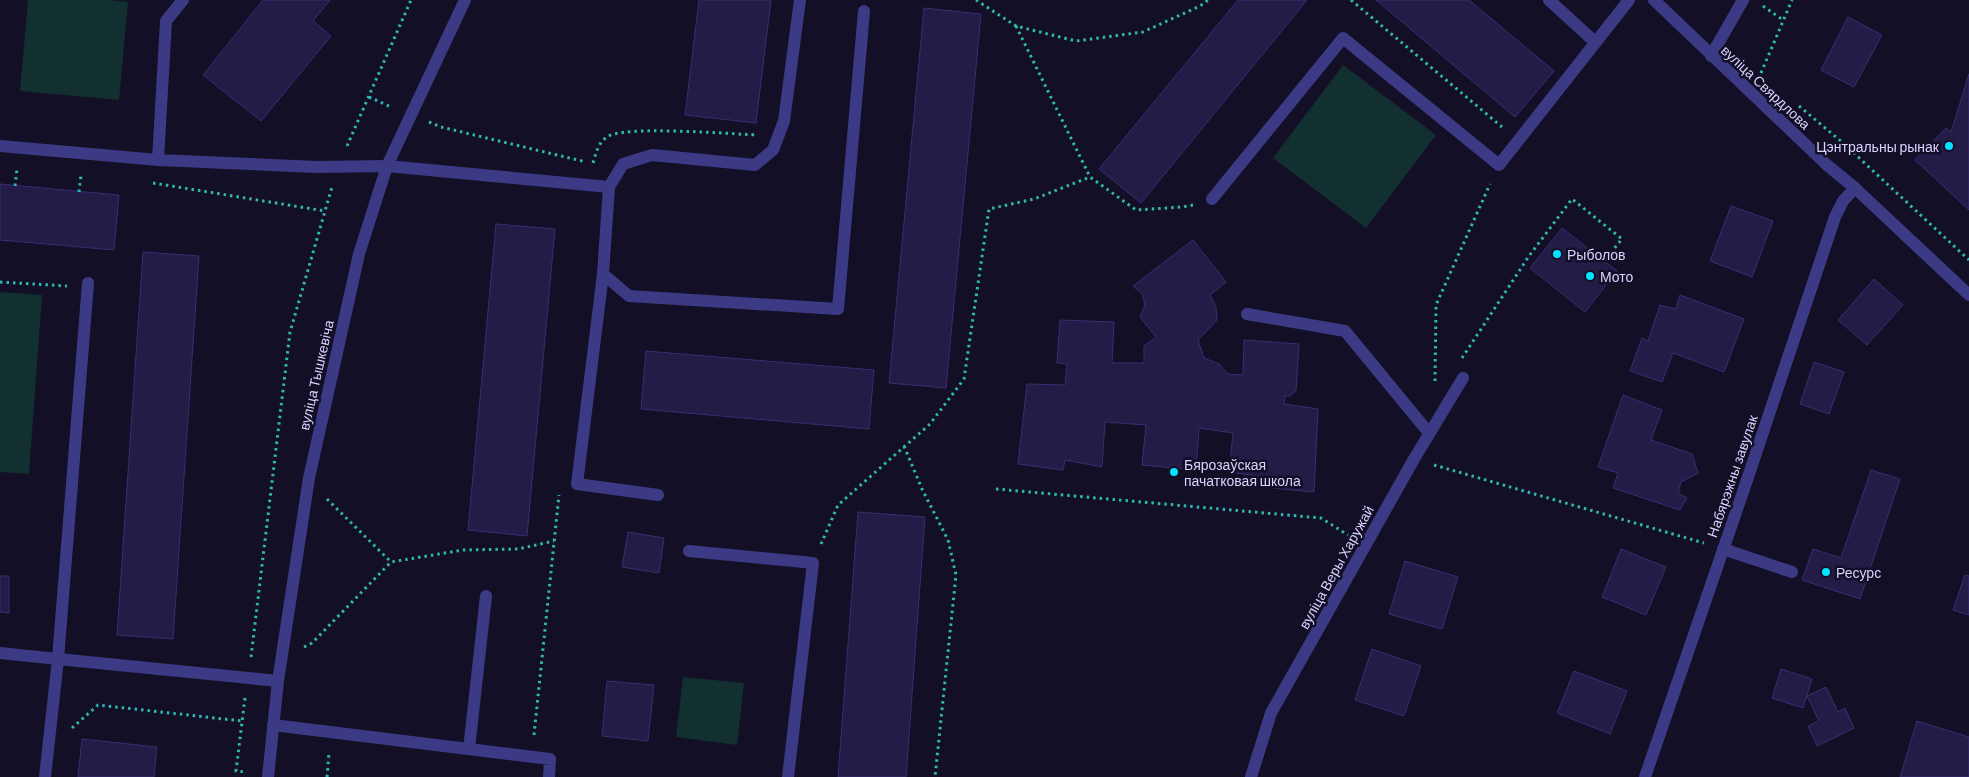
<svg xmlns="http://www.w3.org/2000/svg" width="1969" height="777" viewBox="0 0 1969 777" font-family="Barlow,sans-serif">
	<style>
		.green { fill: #12302f }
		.building { fill: #241b47; stroke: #3b2d73 }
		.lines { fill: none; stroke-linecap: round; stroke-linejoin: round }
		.path { stroke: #2fb8b0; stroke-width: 3; stroke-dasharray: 2.5 4; stroke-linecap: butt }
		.service { stroke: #3d3a85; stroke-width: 12 }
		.minor { stroke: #3d3a85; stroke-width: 12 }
		.tertiary { stroke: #3d3a85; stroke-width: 12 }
		.poi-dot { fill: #00e5ff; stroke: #130f26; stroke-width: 2 }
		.labels { text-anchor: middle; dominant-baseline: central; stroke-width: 5; stroke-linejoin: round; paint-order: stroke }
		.street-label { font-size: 14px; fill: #d9d4ff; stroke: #130f26 }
		.poi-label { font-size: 14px; fill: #d9d4ff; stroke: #130f26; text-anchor: start }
	</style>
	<rect width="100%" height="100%" fill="#130f26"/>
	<path class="green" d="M28,0H108L128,2L119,100L20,91Z
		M1343,65L1436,135L1366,228L1273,158Z
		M0,292L42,295L29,474L0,472Z
		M683,677L744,683L737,745L676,737Z"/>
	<path class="building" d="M263,0H330L313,21L331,36L261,121L203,75Z
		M699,0H771L756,123L685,115Z
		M1238,0H1307L1141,203L1099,169Z
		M1376,0H1469L1554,71L1515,117Z
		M924,8L981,14L946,388L889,383Z
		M1848,17L1882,35L1854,87L1821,70Z
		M1969,74V210L1915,160L1946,128L1951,132Z
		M0,184L119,195L114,250L0,240Z
		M1731,206L1773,221L1752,277L1710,261Z
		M496,224L555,229L527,536L468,530Z
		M1562,228L1617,271L1585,312L1530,268Z
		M1193,240L1226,282L1210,295L1216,307L1217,320L1198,340L1204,358L1219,364L1228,374L1243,375L1244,340L1299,344L1296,391L1290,396H1285L1284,404L1318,409L1314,492L1272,488V478L1229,472L1233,433L1199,428L1196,470L1142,465L1146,425L1105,422L1102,467L1065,460L1063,470L1018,464L1027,384L1065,385L1067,364L1057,363L1060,320L1114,322L1112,363H1144V346L1156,337L1140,317L1145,305L1142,294L1133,286Z
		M143,252L199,256L173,639L117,635Z
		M1874,279L1903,305L1867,345L1838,320Z
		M1680,295L1744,319L1724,372L1673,353L1662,382L1630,371L1642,338L1648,341L1660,305L1676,309Z
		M646,351L874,370L869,429L641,409Z
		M1814,362L1844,372L1829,414L1800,404Z
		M1623,395L1662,410L1651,440L1692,454L1698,473L1681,482L1678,493L1687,498L1680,510L1613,488L1618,473L1598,467Z
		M1871,470L1900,479L1860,599L1802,580L1813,549L1841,558Z
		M858,512L925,517L906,777H838Z
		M628,532L664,538L659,573L622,567Z
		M1621,549L1666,567L1646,615L1602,597Z
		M1405,561L1458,577L1442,629L1389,614Z
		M1965,575L1969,576V615L1953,610Z
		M0,576H9V613L0,612Z
		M1372,649L1421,666L1404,716L1355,700Z
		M1781,669L1812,679L1803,708L1772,698Z
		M1574,671L1627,691L1610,734L1557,713Z
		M607,681L654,685L648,741L602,736Z
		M1826,687L1838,712L1845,708L1854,728L1817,746L1808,726L1819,721L1807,696Z
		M1917,721L1969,737V777H1900Z
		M82,739L157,747L154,777H78Z"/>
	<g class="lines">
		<path class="path" d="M976,0L1016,26L1076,41L1143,32L1200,6L1208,0
			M1351,0L1502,127
			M1763,6L1783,20
			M1016,26L1090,177L1136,210L1182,207L1193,205
			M1761,73L1792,0
			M369,97L391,107
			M1799,106L1843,143L1969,260
			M429,122L441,127L586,162
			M347,146L411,0
			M593,163C596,153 598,143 607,137C622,125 732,134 757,135
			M153,183L325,211
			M15,186L17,169
			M79,192L81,175
			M0,282L67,286
			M1462,358L1529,256L1572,199L1622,239L1604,261
			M1435,381L1436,305L1490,184
			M904,446L922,489L948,540L956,575L935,777
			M1434,465L1704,543
			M996,489L1321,518L1348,535
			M327,499L391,562
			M821,544L838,505L930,424L964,379L989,209L1034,199L1090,177
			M304,647L312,643L391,562L463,550L518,549L554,541
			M251,657L290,332L332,187
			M245,698L236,771L247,772
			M72,728L98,705L242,721
			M534,735L559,495
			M327,777L329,753"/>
		<path class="service" d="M1549,0L1595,42
			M0,146L158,160L317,167L387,166L609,187L623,164L652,155L755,165L773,150L784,121L800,0
			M158,160L166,21L183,0
			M609,187L603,274L629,296L838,309L864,11
			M1212,199L1343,38L1499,165L1629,0
			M603,274L577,484L658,495
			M88,283L58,659L278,681
			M1247,314L1345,331L1429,433
			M1723,549L1792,572
			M689,551L813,563L788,777
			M0,653L58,659L45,777
			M273,725L550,759L549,777
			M469,749L486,596"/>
		<path class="minor" d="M1711,56L1743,0
			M268,777L278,681L309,478L359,254L387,166L465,0
			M1251,777L1271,713L1414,459L1463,378
			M1645,777L1745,486L1835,217L1843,201L1855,188"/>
		<path class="tertiary" d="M1654,0L1827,165L1855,188L1969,295"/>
	</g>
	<g class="poi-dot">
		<circle cx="1949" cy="146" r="5"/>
		<circle cx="1557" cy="254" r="5"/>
		<circle cx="1590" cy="276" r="5"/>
		<circle cx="1174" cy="472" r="5"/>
		<circle cx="1826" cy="572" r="5"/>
	</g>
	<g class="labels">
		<g class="street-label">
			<text transform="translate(1766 87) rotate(43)">вуліца Свярдлова</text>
			<text transform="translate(316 375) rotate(-77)">вуліца Тышкевіча</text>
			<text transform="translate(1732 476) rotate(-71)">Набярэжны завулак</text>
			<text transform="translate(1336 567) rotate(-61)">вуліца Веры Харужай</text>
		</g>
		<g class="poi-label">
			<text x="1939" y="146" text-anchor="end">Цэнтральны рынак</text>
			<text x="1567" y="254">Рыболов</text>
			<text x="1600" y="276">Мото</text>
			<text x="1184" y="464">Бярозаўская<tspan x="1184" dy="16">пачатковая школа</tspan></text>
			<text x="1836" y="572">Ресурс</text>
		</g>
	</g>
</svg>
